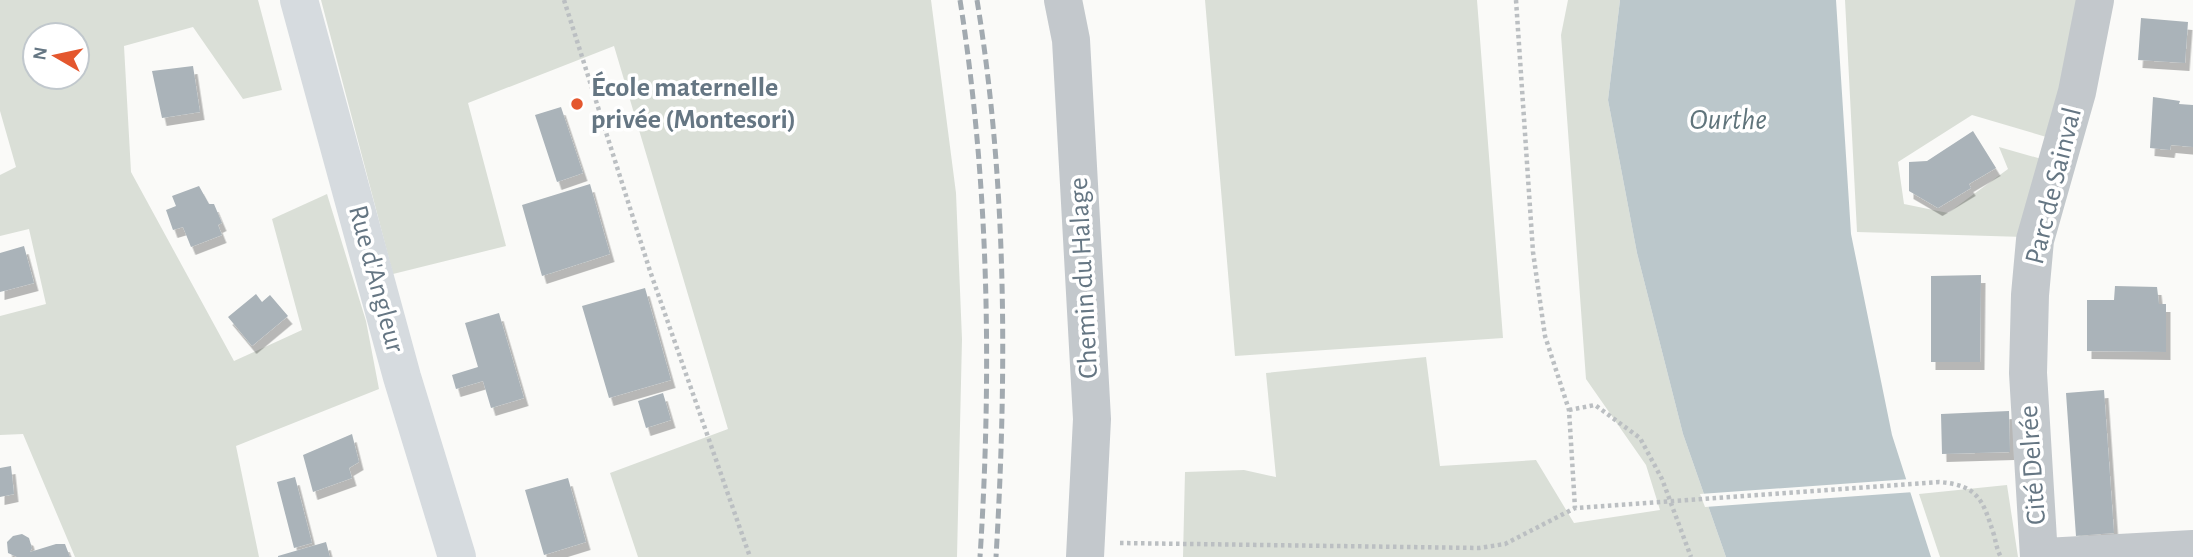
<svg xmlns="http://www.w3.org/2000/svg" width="2193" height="557" viewBox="0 0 2193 557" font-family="'Alegreya Sans',sans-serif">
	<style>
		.green { fill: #dadfd7; fill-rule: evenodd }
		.water { fill: #bbc7cb }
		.pier { fill: #fafaf8 }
		.building { fill: #aab3b9; filter: url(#shadow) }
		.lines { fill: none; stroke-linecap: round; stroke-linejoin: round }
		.path { stroke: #bbbfc2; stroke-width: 4.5; stroke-dasharray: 3.5 3.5; stroke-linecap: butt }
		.minor { stroke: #c3c8cc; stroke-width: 38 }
		.major { stroke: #d6dbdf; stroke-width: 38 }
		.rail { stroke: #a2aab0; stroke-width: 5; stroke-dasharray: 10 5; stroke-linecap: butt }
		.poi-dot { fill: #e4572e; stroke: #fff; stroke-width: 2.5 }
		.labels { text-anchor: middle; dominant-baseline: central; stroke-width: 7; stroke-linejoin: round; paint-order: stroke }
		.poi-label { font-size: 28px; font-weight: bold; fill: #657683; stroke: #fff; text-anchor: start }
		.street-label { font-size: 28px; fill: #657683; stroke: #fff }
		.water-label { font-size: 30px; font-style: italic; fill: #60757c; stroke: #fff }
	</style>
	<defs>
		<filter id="shadow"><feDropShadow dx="4.5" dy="8" stdDeviation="0" flood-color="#0004"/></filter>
	</defs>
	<rect width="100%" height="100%" fill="#fafaf8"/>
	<path class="green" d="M0,0H258L282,90L243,99L193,27L124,46L131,172L234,361L302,330L272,219L327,194L366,321L379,389L236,446L259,557H75L23,434L0,435V316L46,304L29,229L0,236V175L16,167L0,111ZM35,35H77V77H35Z
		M321,0H931L956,193L962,339L957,557H638L610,473L728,429L614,46L468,103L506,246L393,274Z
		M1205,0H1477L1503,338L1235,356Z
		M1568,0H1620L1608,100L1637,253L1683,434L1726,557H1183L1185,472L1244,470L1276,477L1266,373L1426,357L1440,466L1536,460L1574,523L1660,510L1646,465L1586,379L1561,35Z
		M1845,0H2084L2053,139L1972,115L1898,162L1904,204L1948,213L2008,169L1999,147L2045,160L2024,237L1857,232Z
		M2007,485L2018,557H1940L1919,494Z"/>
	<path class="water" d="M1620,0H1836L1851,234L1892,435L1931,557H1726L1683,434L1637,253L1608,100Z"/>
	<path class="pier" d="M1910,479L1914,492L1705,507L1700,494Z"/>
	<path class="building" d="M2141,18L2188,22L2185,63L2138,60Z
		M193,66L200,112L162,118L152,71Z
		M2153,97L2180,101L2179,104L2193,105V147L2171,145L2170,150L2150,148Z
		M561,107L583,173L557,182L535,115Z
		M1973,131L1996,168L1969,184L1971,188L1938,208L1909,191V162L1927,161Z
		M590,184L610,254L542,276L522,205Z
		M199,186L209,204H214L222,223L218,225L222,235L191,247L183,227L173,230L166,210L176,206L172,196Z
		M24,246L34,283L0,292V253Z
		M1981,275L1980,362H1931V276Z
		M2115,286L2157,287L2159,304H2166V352L2087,351V300H2114Z
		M645,288L671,380L609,398L582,306Z
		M256,294L262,302L270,295L288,316L252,346L228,317Z
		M499,313L524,398L491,408L483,381L456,389L452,375L478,367L465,323Z
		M2104,390L2114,533L2076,536L2066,393Z
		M663,393L671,420L646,428L638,401Z
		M2009,411L2010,452L1942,454L1941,414Z
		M352,434L359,462L349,468L352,478L313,492L303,455Z
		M11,466L14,494L0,497V468Z
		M295,477L312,543L294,548L277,482Z
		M568,478L586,542L544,555L525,490Z
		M22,534L29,538L32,548L30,552L56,544H65L70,557H17L8,553L7,542L13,536Z
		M326,542L330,557H278V556Z"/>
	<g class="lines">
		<path class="path" d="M564,0L650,271L750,557
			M1516,0L1533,252L1545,336L1569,410L1575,508
			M1569,410L1595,405L1640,438L1662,479L1691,557
			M1120,543L1479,548L1505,544L1575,508L1939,482C1979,485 1983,501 1994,535C1996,543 1997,550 2001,557"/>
		<path class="minor" d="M1063,0L1071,40L1092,419L1085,557
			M2039,557L2028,373L2030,295L2035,240L2077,92L2095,0
			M2045,557L2193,549"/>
		<path class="major" d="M299,0L402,377L457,557"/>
		<path class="rail" d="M960,0C989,184 992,372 980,557
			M977,0C1007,183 1007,372 996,557"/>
	</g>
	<circle class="poi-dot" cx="577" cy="104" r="7"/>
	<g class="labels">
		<g class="poi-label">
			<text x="591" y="88">École maternelle<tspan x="591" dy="32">privée (Montesori)</tspan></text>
		</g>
		<g class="street-label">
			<text transform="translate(2054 186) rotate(-76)">Parc de Sainval</text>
			<text transform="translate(1084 278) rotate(-93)">Chemin du Halage</text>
			<text transform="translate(376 279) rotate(75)">Rue d'Angleur</text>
			<text transform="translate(2033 465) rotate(-94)">Cité Delrée</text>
		</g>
		<g class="water-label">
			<text x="1728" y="120">Ourthe</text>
		</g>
	</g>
	<g transform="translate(56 56) rotate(279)"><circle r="33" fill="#ffffff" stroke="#c1c8cd" stroke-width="2"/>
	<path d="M0-5L12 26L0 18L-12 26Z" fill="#e4572e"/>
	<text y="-10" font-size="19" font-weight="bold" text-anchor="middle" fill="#657683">N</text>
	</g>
</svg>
